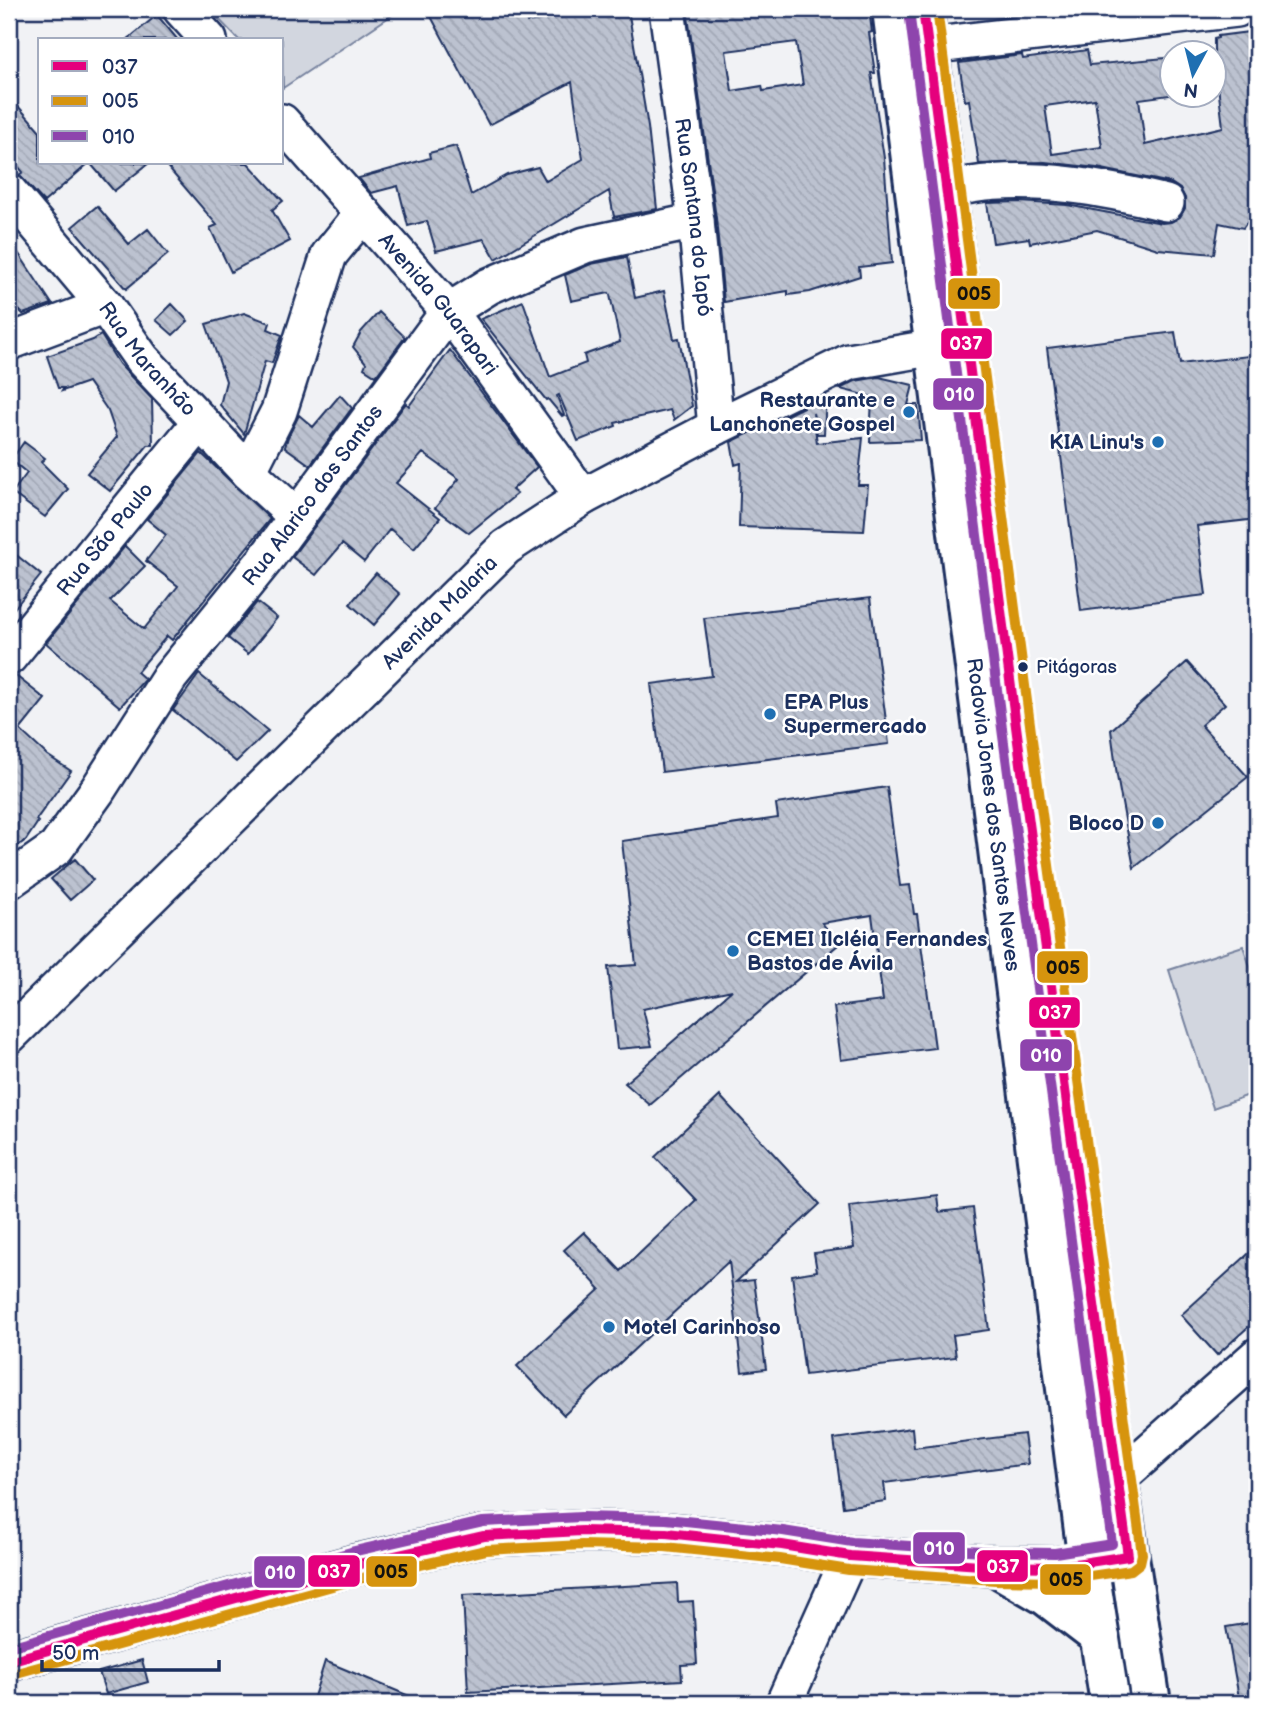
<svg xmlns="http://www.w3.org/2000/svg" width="1266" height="1712" viewBox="0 0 1266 1712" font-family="'Balsamiq Sans',sans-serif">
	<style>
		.pitch { fill: #d2d6df; stroke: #76829e; stroke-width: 2 }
		.building { fill: url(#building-back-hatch); stroke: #1b2f5e; stroke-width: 2; fill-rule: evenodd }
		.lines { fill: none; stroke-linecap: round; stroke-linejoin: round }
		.minor-casing { stroke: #1b2f5e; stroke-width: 40 }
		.major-casing { stroke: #1b2f5e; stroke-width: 44 }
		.minor { stroke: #fff; stroke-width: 35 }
		.major { stroke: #fff; stroke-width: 38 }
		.bus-1-casing { stroke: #fff; stroke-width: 16 }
		.bus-2-casing { stroke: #fff; stroke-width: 16 }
		.bus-3-casing { stroke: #fff; stroke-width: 16 }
		.bus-1 { stroke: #e5007d; stroke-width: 10 }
		.bus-2 { stroke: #d6940e; stroke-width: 10 }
		.bus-3 { stroke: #8e44ad; stroke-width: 10 }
		.poi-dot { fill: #1f6fb2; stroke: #fff; stroke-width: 2.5 }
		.bus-dot { fill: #1b2f5e; stroke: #fff; stroke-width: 2.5 }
		.labels { text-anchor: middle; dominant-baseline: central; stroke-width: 5; stroke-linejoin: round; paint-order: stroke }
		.bus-label { font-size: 19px; fill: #1b2f5e; stroke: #fff; text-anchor: start }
		.street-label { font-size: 21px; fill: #1b2f5e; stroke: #fff }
		.poi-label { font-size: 21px; font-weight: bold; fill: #1b2f5e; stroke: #fff; text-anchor: end }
		.line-badge { stroke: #fff; stroke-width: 2.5 }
		.badge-label { font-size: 19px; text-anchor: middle; font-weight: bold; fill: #fff }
		.pale-badge-label { font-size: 19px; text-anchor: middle; font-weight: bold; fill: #111 }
	</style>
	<defs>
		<pattern id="building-back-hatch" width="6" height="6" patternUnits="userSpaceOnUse" patternTransform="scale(1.75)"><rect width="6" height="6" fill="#bcc2d0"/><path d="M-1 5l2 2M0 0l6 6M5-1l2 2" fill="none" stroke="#a1a7b5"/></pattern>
	</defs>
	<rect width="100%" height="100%" fill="#f1f2f5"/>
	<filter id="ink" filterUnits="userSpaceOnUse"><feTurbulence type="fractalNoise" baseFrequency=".0143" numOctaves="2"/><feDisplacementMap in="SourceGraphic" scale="14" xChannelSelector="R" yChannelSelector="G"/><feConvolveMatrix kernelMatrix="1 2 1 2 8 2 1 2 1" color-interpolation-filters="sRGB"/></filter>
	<g filter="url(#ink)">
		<path class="pitch" d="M209,9H401L283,88L282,40H239Z
			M1243,946L1257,987V1092L1213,1108L1169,970Z"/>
		<path class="building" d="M427,9H520L527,22L589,14L588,9H628L648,127L657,209L614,217L609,191L496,259L484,239L436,251L427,221L408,226L398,186L371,193L359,178L430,158L429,153L456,146L471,195L507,175L538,167L546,181L583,159L572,82L489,125Z
			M687,9H869L872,32L869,33L875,73H871L884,158L892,263L859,267L860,276L810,292L788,295V291L724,302L716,218ZM796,42L803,85L763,91L762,86L732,91L726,51Z
			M157,15L178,40H127Z
			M1257,31V186L1252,215L1243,228L1219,223L1214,254L1158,249L1097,230L1030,243L1029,238L993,243L987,203L1020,202L1067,205L1162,223L1171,222L1180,217L1185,208V198L1180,189L1171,183L1097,168L1045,162L979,164L969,100L965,101L959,63L1022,55L1023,59L1087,50L1090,65L1165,58L1170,95L1139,99L1145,145L1223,127L1217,78H1214V39L1218,38V36ZM1095,99L1102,147L1052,154L1045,106Z
			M9,96L40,131V163H89L44,202L19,175L23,172L9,156Z
			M90,163H149L114,191Z
			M164,163H248L283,201L272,210L290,241L231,272L210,228L217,225Z
			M97,206L129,244L148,229L168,254L126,289L72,227Z
			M9,239L52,304L23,314L9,300Z
			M627,257L635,298L664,291L674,339L679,338L692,406L674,420L670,410L615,423L616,426L578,441L559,395L557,396L564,415L562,416L548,399L546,400L481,319L523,301L550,377L586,363L584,355L620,342L610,295L609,293L571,301L565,275L591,264Z
			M172,304L188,321L173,335L156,320Z
			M379,312L405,337L376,376L364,368L366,363L353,347L361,332Z
			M244,313L270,323L268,329L282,335L272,363L265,361L244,434L220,405L226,381L206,324Z
			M1175,332L1180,364L1257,355V519L1197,526L1206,595L1081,611L1047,348Z
			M101,335L119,364L152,399L153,445H148L110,491L87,473L117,437L108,411L88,382L62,391L64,388H58L47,356L93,340Z
			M450,350L537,467L512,490L517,494L469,533L435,508L459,479L423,453L396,483L440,518L414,549L390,529L364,562L342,544L316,575L292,557L406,403L409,406Z
			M879,377L913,385L908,405H918L921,440L870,442L872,397L840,389L855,381Z
			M340,395L352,408L310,465L285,447L288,437L299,415L313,427Z
			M826,396L824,434H817L813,413L817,443L863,438L858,485H868L864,531L739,527L741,463L735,465L731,442Z
			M24,442L45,458L41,462L68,489L45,517L12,493L27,473L11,460Z
			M201,453L270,519L172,640L167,636L137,672L145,679L120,707L46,643L125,546L145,566L110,601L144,629L178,586L146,561L166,535L147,519Z
			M9,549L41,575L9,615Z
			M376,573L400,594L374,625L350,604Z
			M870,598L889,744L662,772L651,684L712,676L704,618Z
			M257,602L277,618L248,654L228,638Z
			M1187,662L1225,704L1201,725L1248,777L1134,868L1117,776L1111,730Z
			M199,674L268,731L236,762L173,710Z
			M16,676L45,699L20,730L47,755L71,771L36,820L38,822L26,840L9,852V677Z
			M887,787L900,886L910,885L914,914H917L935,1048L841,1060L834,1007L883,1001L872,915L822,923L839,944L650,1105L625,1083L732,990L643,1009L652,1046L617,1049L608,967L636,965L622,841L778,818L776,804Z
			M75,859L93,880L70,900L51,879Z
			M720,1096L820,1204L736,1282L754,1280L766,1369L742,1372L729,1261L564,1415L517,1366L600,1289L564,1250L584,1232L621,1271L696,1200L655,1157Z
			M937,1195L939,1212L973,1208L989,1330L953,1335L956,1357L805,1375L792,1275L817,1271L814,1253L854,1248L849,1206Z
			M1257,1246V1319L1217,1355L1181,1315Z
			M912,1428L914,1448L1024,1434L1028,1464L884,1483L886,1501L843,1507L834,1439Z
			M677,1583L678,1602L693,1601L697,1664L681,1665L682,1680L468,1692L463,1595Z
			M1257,1622V1703H1240L1226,1627Z
			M142,1660L148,1682L106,1694L99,1672Z
			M325,1661L426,1703H312Z"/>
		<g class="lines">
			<g class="minor-casing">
				<g id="minor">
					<path d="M181,9L209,40"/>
					<path id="s1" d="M667,9L696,221L716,427"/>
					<path d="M928,46L1237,9"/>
					<path id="s2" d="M282,122L449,311L583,497"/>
					<path id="s3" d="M9,192L105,306L142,359L248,472L297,517"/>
					<path d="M917,196C935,193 953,187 971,185C1035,175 1104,188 1166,203"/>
					<path d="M9,342L105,306"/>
					<path d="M248,472L279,411L329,255L363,213"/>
					<path id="s4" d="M9,657L200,422"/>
					<path id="s5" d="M9,881L56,848L97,791L170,677L265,560L449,311L489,286L585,245L696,221"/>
					<path id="s6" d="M9,1036L506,547L583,497L716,427L849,362L964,342"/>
					<path d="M1117,1480L1257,1356"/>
					<path d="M784,1703L850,1556"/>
				</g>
			</g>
			<g class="major-casing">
				<g id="major">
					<path id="s7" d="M892,9L1088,1563L1110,1703"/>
					<path d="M923,9C996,574 1065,1140 1151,1703"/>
					<path d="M997,1567L1045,1595L1100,1637"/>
					<path d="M9,1661L355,1565L484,1536L582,1531L666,1533L782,1545L850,1556L995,1566L1056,1567L1115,1559"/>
				</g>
			</g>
			<use href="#minor" class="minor"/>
			<use href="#major" class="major"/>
			<g class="bus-1-casing">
				<path id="bus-1" d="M9,1661L355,1565L484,1536L582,1531L666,1533L782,1545L850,1556L995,1566L1056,1567L1128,1556L1017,734L923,9"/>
			</g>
			<g class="bus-2-casing">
				<path id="bus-2" d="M13,1674L358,1579L486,1550L582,1545L665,1547L780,1559L849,1570L995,1580L1057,1581L1131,1570L1140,1563L1142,1554L1031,732L937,9"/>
			</g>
			<g class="bus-3-casing">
				<path id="bus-3" d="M9,1647L351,1552L483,1522L581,1517L666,1519L783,1531L852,1542L996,1552L1055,1553L1112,1544L1003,736L909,11"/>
			</g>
			<use href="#bus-1" class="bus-1"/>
			<use href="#bus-2" class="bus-2"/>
			<use href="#bus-3" class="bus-3"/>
		</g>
	</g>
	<g class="poi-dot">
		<circle cx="909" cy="412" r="7"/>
		<circle cx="1158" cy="442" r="7"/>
		<circle cx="770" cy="714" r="7"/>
		<circle cx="1158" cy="823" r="7"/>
		<circle cx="733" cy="951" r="7"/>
		<circle cx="609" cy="1327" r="7"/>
	</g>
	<circle class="bus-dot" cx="1023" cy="667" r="6"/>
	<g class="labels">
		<g class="bus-label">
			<text x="1036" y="667">Pitágoras</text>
		</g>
		<g class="street-label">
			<text stroke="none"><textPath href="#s1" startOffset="210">Rua Santana do Iapó</textPath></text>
			<text stroke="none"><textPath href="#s2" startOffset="240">Avenida Guarapari</textPath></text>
			<text stroke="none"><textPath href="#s3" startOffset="217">Rua Maranhão</textPath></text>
			<text stroke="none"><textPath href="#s5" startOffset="494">Rua Alarico dos Santos</textPath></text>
			<text stroke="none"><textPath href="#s4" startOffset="152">Rua São Paulo</textPath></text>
			<text stroke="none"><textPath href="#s6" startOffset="604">Avenida Malaria</textPath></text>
			<text stroke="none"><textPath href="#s7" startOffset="812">Rodovia Jones dos Santos Neves</textPath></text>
		</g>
		<g class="poi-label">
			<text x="895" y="400">Restaurante e<tspan x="895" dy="24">Lanchonete Gospel</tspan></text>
			<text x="1144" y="442">KIA Linu's</text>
			<text x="784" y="702" text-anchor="start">EPA Plus<tspan x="784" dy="24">Supermercado</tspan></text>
			<text x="1144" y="823">Bloco D</text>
			<text x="747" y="939" text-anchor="start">CEMEI Ilcléia Fernandes<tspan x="747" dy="24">Bastos de Ávila</tspan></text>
			<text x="623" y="1327" text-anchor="start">Motel Carinhoso</text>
		</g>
	</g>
	<g class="line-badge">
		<rect x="947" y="277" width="54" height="33" rx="7" fill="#d6940e"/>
		<rect x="940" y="327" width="53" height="33" rx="7" fill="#e5007d"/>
		<rect x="932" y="377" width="53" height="34" rx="7" fill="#8e44ad"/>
		<rect x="1036" y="950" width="53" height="34" rx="7" fill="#d6940e"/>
		<rect x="1028" y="996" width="53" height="33" rx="7" fill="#e5007d"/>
		<rect x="1019" y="1038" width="54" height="34" rx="7" fill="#8e44ad"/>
		<rect x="912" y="1531" width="54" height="34" rx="7" fill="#8e44ad"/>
		<rect x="976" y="1549" width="53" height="34" rx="7" fill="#e5007d"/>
		<rect x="307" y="1554" width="54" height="34" rx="7" fill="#e5007d"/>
		<rect x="365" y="1555" width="53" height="33" rx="7" fill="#d6940e"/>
		<rect x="253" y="1555" width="53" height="34" rx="7" fill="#8e44ad"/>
		<rect x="1039" y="1563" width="53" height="33" rx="7" fill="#d6940e"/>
	</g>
	<g class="badge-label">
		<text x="966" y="350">037</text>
		<text x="959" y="401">010</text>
		<text x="1055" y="1019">037</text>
		<text x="1046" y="1062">010</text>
		<text x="939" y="1555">010</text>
		<text x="1003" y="1573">037</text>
		<text x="334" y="1578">037</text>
		<text x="280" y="1579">010</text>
	</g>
	<g class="pale-badge-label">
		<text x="974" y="300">005</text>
		<text x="1063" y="974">005</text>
		<text x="391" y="1578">005</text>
		<text x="1066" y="1586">005</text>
	</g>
	<rect width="1266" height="1712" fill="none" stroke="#fff" stroke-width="35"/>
	<rect x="18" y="18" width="1231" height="1677" fill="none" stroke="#1b2f5e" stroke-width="2.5" filter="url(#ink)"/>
	<rect x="38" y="38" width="245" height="126" fill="#ffffff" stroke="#a4acbf" stroke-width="2"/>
	<rect x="52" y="61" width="35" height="10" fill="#e5007d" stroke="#a4acbf" stroke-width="2"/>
	<text x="102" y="74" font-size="21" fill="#1b2f5e">037</text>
	<rect x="52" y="96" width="35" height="10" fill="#d6940e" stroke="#a4acbf" stroke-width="2"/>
	<text x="102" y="108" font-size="21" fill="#1b2f5e">005</text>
	<rect x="52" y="131" width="35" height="10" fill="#8e44ad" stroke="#a4acbf" stroke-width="2"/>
	<text x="102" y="144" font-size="21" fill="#1b2f5e">010</text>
	<g transform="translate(1193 74) rotate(187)"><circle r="33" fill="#ffffff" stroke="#a4acbf" stroke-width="2"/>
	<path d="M0-5L12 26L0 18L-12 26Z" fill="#1f6fb2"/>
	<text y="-10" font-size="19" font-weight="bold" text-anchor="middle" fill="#1b2f5e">N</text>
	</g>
	<path d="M42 1660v10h177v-10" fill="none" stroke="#1b2f5e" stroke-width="3.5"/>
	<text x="52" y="1660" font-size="21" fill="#1b2f5e" stroke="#ffffff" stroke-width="5" paint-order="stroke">50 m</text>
</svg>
